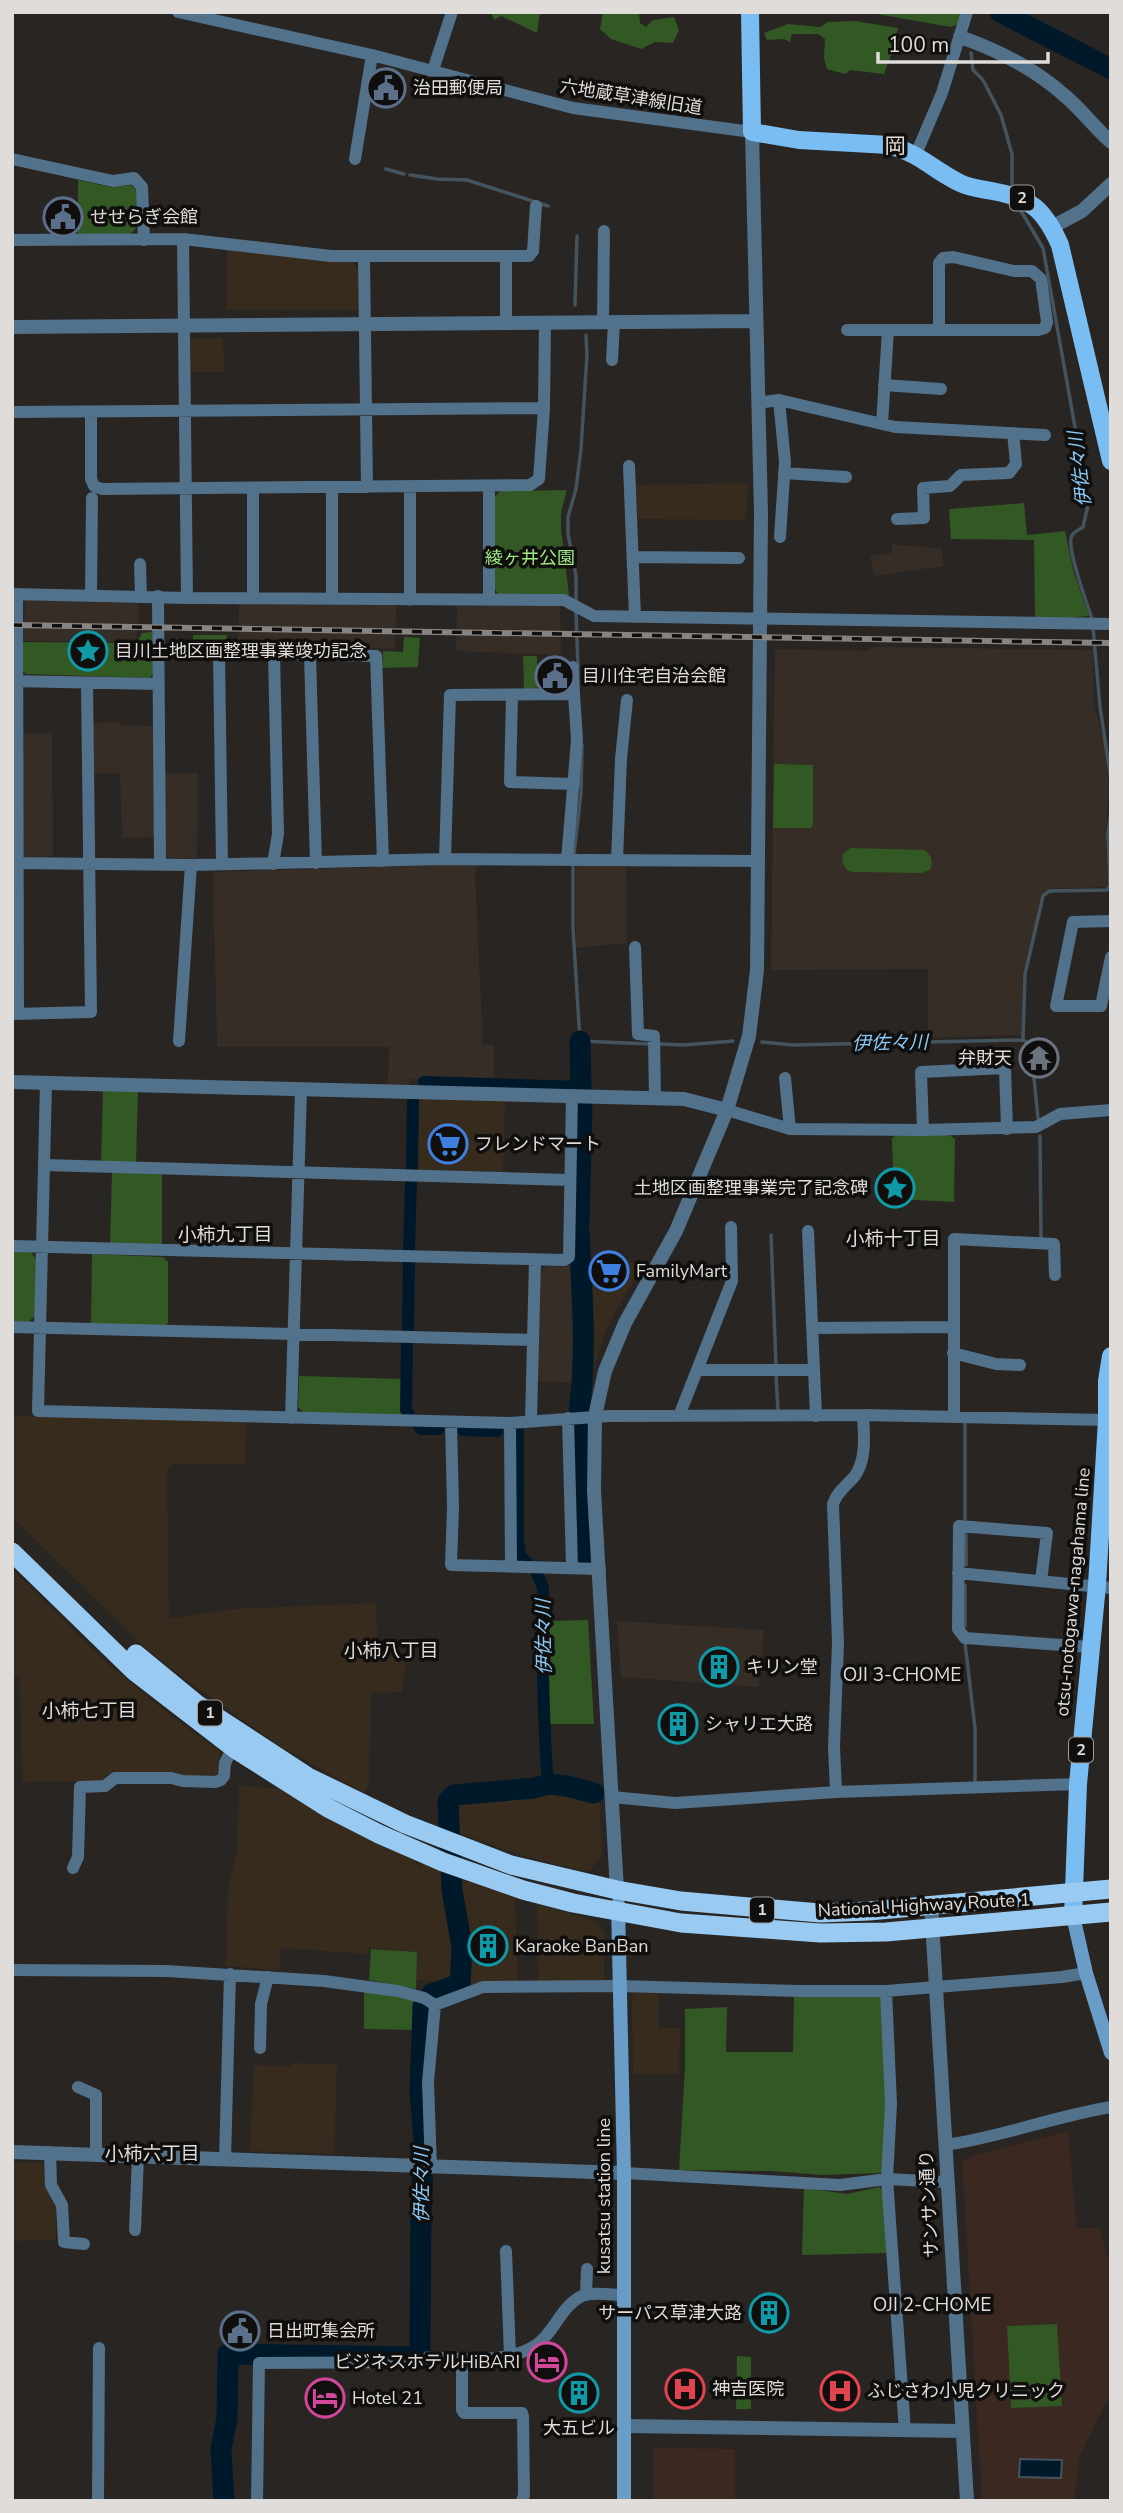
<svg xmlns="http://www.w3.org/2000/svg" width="1123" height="2513" viewBox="0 0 1123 2513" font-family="'Nunito Sans','Noto Sans JP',sans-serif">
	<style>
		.commercial { fill: #372b1d }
		.built { fill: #362d26 }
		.education { fill: #3a2821 }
		.green { fill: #325824 }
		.water { fill: #00192a; stroke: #43545f; stroke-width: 2 }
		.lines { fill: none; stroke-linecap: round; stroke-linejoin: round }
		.stream { stroke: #43545f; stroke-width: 3.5 }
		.canal { stroke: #00192a; stroke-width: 12 }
		.river { stroke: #00192a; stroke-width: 21 }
		.minor { stroke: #52718b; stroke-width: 12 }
		.tertiary { stroke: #52718b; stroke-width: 14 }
		.secondary { stroke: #699cc6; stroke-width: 14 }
		.primary { stroke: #7abdf3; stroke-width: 18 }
		.trunk { stroke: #99caf2; stroke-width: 19 }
		.rail-casing { stroke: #878381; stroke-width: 6 }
		.rail { stroke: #100f0d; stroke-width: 3.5; stroke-dasharray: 10; stroke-linecap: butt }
		.labels { text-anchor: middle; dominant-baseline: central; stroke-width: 7; stroke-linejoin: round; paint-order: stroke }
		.shield { fill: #100f0d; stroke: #a19e9c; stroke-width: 2 }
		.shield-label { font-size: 16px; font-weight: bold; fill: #dfdcda }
		.poi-label { font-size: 18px; fill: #dfdcda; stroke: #100f0d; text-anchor: start }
		.street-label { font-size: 18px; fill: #dfdcda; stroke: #100f0d }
		.park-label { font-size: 18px; fill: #9de883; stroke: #100f0d }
		.water-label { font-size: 19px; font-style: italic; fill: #8bcaf8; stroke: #100f0d }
		.neighbourhood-label { font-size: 19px; fill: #dfdcda; stroke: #100f0d }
		.quarter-label { font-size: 21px; fill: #dfdcda; stroke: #100f0d }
	</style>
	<rect width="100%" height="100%" fill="#292522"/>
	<path class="commercial" d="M227,249L352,262L359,269V310H227Z
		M223,338L224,372H191V339Z
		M749,483L745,520L638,519L635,485Z
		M415,1099L505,1101L503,1172L415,1169Z
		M586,1262L644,1263L616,1310L605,1333L592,1372L589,1371Z
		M12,1416L247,1422L245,1464H173L167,1470L169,1619L232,1609L376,1603L378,1656L407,1654L402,1692L371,1693L369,1783L365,1793L283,1748L187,1681L143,1646L12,1517Z
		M12,1569L107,1663L176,1720L220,1751L219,1771L213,1778L109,1773L102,1781L23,1782L19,1675H14L12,1640Z
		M239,1785L280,1789L305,1805L414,1860L420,1868L421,1863L449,1875V1890L457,1943L458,1982L416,1980L417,1952L369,1948L368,1954L281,1948L279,1970L226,1966L228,1887L237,1853Z
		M545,1790H563L593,1799L599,1795L602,1855L591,1869L584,1871L531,1858L457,1833L454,1799L491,1793L525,1794Z
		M456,1878L515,1897L518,1982H483L463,1987L465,1943Z
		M537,1904L593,1920L604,1932V1981H538Z
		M632,1989H659L658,2028H680L679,2074H633Z
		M292,2063L337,2064L334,2154L250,2151L254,2065L292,2066Z
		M42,2162L45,2165V2185L56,2206V2240L12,2241V2163Z"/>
	<path class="built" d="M892,544L942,549L943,566L874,576L870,556L892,553Z
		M25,600L137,603L139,613L136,642L23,641Z
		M239,604L394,605L396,606L395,649L238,643Z
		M457,606H560L561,655L456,651Z
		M874,647L1093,650L1094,705L1105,746L1109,790L1106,836L1108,884L1106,887L1048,889L1041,897L1022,977V1036L1012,1035L928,1038V969L771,970L775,649L867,651Z
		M120,722V725L153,726L155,837L122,838L120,773H93V723Z
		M52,733L53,856L26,857L22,851V734Z
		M164,773H198L197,858H169L165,853Z
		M478,864L475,874L483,1045H494V1083L410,1079L409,1085L388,1084L389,1047H217L213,872Z
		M576,866H626L627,943L576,948Z
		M546,1265L577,1266L579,1383L537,1381L540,1271Z
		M617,1621L764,1630L759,1687L621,1677Z"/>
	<path class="education" d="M1068,2131L1077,2228H1099L1111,2267V2392L1080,2456L1074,2501H982L962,2161L972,2156Z
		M653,2448L735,2449V2501H654Z"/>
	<path class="green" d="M491,12H540L537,33L501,16L494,20Z
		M603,12H639L640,23L646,27L653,20L674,17L679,30L673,43L655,42L641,49L611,39L600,29Z
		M865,12H961L958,24L951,27Z
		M855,21L898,28L893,50L884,74L850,70L845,74L827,69L824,58L825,39L818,34H792L790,42L784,39L767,40L764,33L788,24L820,27L828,22Z
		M78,180L111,187L131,185L137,191V227L130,234H78Z
		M567,490L561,513V529L569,595L500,596L495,590L494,498L500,491Z
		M1024,503L1027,535L1065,531L1074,573L1089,616L1035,621L1034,540L951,539L949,509Z
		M152,632L153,673L150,678L26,674L22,671L21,642L137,643L142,633Z
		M193,635H227V646H214L213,653L194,655Z
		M404,637L420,638L418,667L382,668L383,651L403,652Z
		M523,656H537V667H545V686L524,690Z
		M774,764L813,765V825L811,828H773Z
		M850,848L924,850C932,855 933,861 930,870L921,873L853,872L847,870L842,862L843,854Z
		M103,1091L138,1092L136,1163L101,1162Z
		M948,1134L955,1139L954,1202L894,1199L892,1138L896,1135Z
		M112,1172L162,1174V1247L110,1244Z
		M12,1252H31L36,1259L35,1316L29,1321H12Z
		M92,1254L163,1257L168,1262V1323L164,1326L91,1324Z
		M299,1376L404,1379L402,1416L304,1413L298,1407Z
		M588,1620L594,1724H549L545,1722L546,1621Z
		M371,1949L417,1952L416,1989L369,1980Z
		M364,1989L420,2002L418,2030L364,2029Z
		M794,1994L883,1996L886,2094L883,2173L822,2175L772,2171L679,2170L685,2068V2009L727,2007L726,2052H793Z
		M879,2187L885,2191L889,2253L802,2255L804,2188L847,2194Z
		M1057,2324L1062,2406L1011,2408L1007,2326Z
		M737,2356L751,2357V2409H736Z"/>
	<path class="water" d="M1020,2459L1062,2460L1061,2478L1019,2477Z"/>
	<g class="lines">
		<path class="stream" d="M971,53L973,70L983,80L1001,115L1012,154V188
			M386,169L404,174
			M410,175L437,179L467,180L548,206
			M1018,206L1043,248L1085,483L1088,505L1083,527C1079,530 1072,532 1071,538C1068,553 1087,603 1092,619
			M575,305L577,236
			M576,604V576L568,534V517L576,489L581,449L587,355L586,335
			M576,612L578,667
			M1093,627L1100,707L1111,780
			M574,854L581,793L582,745
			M573,866V928L580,1041L650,1044
			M1023,1040L1033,1046L1032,1058L1038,1118
			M762,1042L793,1045L1023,1040L1025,974L1043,896L1049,891L1107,890L1110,885L1108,833L1111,812
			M658,1044L684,1045L733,1041
			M1040,1136L1041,1239
			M771,1235L776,1366
			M776,1374L778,1411
			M965,1423V1519
			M966,1535V1565
			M965,1626V1585
			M965,1643L975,1728V1784"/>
		<path class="canal" d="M424,1082L581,1087
			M412,1168L413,1099
			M409,1250L411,1181
			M408,1331L409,1262
			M407,1344L406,1410L409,1414
			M419,1426L421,1429H439
			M463,1430L497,1431
			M518,1432V1540L520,1555L527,1563
			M537,1574L543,1587C542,1652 543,1719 548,1784"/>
		<path class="river" d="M1000,12L1111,69
			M580,1041L581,1087
			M579,1222L582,1107
			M579,1232C582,1292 587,1353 579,1412
			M579,1424L585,1564
			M224,2501L221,2449L227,2418L228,2354L420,2357L421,2207L424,2141L420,2092L423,2006L432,1994L460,1984L462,1947L452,1890L448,1801L454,1795L534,1788L548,1784L567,1786L594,1793"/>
		<path class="minor" d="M178,12L372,55L573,108L752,132
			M433,70L452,12
			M916,154L942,93L967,12
			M12,159L113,181L134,178L142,187L144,240
			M355,159L372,55
			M183,239L187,598
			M12,240L183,239L331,256H529L533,251L536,206
			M506,256V323
			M364,257L367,487
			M603,322L604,231
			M847,330H1038L1045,328L1047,322L1041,279L1032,271H1014L953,257L943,258L939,263V329
			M612,360L614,322
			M884,385L941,389
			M779,400L785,462L780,537
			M758,403L779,400L895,427L1045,435
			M12,412L544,408
			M91,412V479L94,486L102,489L530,485L539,479L544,408L545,322
			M882,424L888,330
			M629,466L635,617
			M784,473L846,477
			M410,486V600
			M489,486V599
			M897,519L924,518L923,488L950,486L961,475L1009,473L1016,464L1013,433
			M633,557L739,558
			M140,564L141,597
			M12,594L187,598L564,600L594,616L1111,624
			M17,594L18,1014
			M91,595L92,498
			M158,596L160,865
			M253,598V488
			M332,599V488
			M310,655L316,863
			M573,667L574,694
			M12,681L158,684
			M512,696L510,782L574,784
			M445,859L450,695L574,694L577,740L567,860
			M617,860L621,759L627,700
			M12,863L191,865L445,859L759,861
			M222,864L219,652L376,656L383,861
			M273,864L278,834L274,653
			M1111,921L1073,922L1056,1006H1101L1111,957
			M635,947L638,1034L654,1036L655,1098
			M13,1014L91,1012L87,683
			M179,1041L191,865
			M785,1078L790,1129
			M46,1083L38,1411L510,1423L609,1416L863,1415L1107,1420
			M727,1110L790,1129L923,1130L1036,1127L1060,1114L1111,1110
			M923,1130L921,1072L1005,1068L1007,1129
			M44,1165L569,1180
			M808,1231L816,1416
			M12,1246L564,1260L569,1257L572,1095
			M12,1327L533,1340
			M813,1328L953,1327
			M953,1353L996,1364L1020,1365
			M698,1370H814
			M679,1416L732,1281L731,1227
			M954,1417V1239L1054,1244L1055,1275
			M291,1418L301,1090
			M568,1418L572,1568
			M531,1421L535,1260
			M451,1422L453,1507L451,1565L600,1569
			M510,1423L511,1566
			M958,1573L1111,1588
			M1041,1581L1047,1533L959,1526L958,1629L965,1638L1090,1647
			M836,1792L834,1746L838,1643L833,1504C837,1492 846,1486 854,1477C867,1460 864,1435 863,1415
			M612,1797L675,1803L836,1792L1078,1784
			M73,1868L78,1857L80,1787L105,1786L115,1778H171L183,1781L215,1782L221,1780L224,1776L225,1763L233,1747
			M12,1970L167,1971L324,1981L398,1991L424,1998L435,2005
			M886,1991L891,2104L887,2179L905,2431
			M435,2005L483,1987L620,1986L799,1991H886L1062,1977L1086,1973
			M260,2048L261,2004L268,1977
			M78,2087L96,2095V2154
			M945,2145C1002,2137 1055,2116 1111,2107
			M50,2152L51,2185L62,2205L64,2242L84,2244
			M225,2160L230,1974
			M431,2168L428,2082L435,2005
			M624,2173L840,2185L887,2179L946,2182
			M135,2230L138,2156
			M506,2251L510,2356
			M586,2295L587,2269
			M462,2360V2410L464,2413H522L523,2416L524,2495L522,2501
			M98,2501L99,2348
			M257,2501L259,2363L429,2362L428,2357C459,2359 509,2364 536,2345C554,2333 560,2308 580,2297C590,2291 612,2295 624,2295"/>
		<path class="tertiary" d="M960,37C998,50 1033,68 1064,95C1081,109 1094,127 1111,142
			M1052,227L1082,211L1111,184
			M12,327L755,321
			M12,1082L684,1099L727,1110
			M617,1890L594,1491L595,1416L605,1371L625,1323L676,1231L727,1110L749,1036L757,970L761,514L752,132
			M931,1905L967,2501
			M12,2152L624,2173
			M625,2426L962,2431"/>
		<path class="secondary" d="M618,1904L624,2173V2501
			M1073,1916L1086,1973L1111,2053"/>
		<path class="primary" d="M750,12L752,132L799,140L889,145C921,154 933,170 960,183C970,188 981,189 992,191C1031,198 1044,209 1060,245L1111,461
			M1073,1916L1078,1784L1097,1585L1107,1420V1381L1111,1356"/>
		<path class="trunk" d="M12,1552L134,1671L235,1749L328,1808L379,1834L443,1862L523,1890L573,1903L681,1923L820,1933L886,1932L1111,1912
			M136,1654L198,1705L308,1777L405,1824L511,1865L617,1890L681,1901L820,1913L869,1911L1111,1889"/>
		<g class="rail-casing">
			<path id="rail" d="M12,625L1111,643"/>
		</g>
		<use href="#rail" class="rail"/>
	</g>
	<defs>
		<g id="civic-ring" transform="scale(2.0125)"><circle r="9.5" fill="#100f0d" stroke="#5c6f8a" stroke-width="1.5"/><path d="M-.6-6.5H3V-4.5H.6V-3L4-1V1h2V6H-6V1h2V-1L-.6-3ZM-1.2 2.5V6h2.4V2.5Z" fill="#5c6f8a"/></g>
		<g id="sight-ring" transform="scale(2.0125)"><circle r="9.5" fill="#100f0d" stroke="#0f9aa8" stroke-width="1.5"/><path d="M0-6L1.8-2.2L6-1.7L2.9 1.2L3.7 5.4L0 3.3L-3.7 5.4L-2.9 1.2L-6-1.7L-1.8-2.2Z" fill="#0f9aa8"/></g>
		<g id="temple-ring" transform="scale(2.0125)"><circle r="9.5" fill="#100f0d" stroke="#6b7280" stroke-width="1.5"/><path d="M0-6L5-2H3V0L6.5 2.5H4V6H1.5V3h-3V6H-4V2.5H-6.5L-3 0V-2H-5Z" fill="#6b7280"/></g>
		<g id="supermarket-ring" transform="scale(2.0125)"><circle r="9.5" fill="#100f0d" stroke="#3f7fe0" stroke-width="1.5"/><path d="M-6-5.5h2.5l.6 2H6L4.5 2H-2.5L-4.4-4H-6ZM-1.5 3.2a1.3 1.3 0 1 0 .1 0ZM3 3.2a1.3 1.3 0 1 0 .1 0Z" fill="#3f7fe0"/></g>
		<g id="building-ring" transform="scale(2.0125)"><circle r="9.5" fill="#100f0d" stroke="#0f9aa8" stroke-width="1.5"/><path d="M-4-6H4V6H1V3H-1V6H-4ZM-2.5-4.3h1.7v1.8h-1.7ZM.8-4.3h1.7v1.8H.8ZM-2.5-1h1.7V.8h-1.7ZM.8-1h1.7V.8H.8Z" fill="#0f9aa8"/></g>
		<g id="hotel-ring" transform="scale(2.0125)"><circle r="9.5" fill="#100f0d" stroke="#d1479c" stroke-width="1.5"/><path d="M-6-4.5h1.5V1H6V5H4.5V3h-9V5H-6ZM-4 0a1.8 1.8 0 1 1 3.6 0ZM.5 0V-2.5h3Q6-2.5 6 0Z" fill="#d1479c"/></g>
		<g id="hospital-ring" transform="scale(2.0125)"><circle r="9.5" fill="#100f0d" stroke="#e0444e" stroke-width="1.5"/><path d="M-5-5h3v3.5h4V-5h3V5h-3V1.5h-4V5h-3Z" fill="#e0444e"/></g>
	</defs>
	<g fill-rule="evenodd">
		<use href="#civic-ring" x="386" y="88"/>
		<use href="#civic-ring" x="63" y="217"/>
		<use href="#sight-ring" x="88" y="651"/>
		<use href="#civic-ring" x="555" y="676"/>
		<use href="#temple-ring" x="1039" y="1058"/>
		<use href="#supermarket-ring" x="448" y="1144"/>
		<use href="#sight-ring" x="895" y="1188"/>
		<use href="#supermarket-ring" x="609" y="1271"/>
		<use href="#building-ring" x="719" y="1667"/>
		<use href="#building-ring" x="678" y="1724"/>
		<use href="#building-ring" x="488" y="1946"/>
		<use href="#building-ring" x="769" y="2313"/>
		<use href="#civic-ring" x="240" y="2331"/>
		<use href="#hotel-ring" x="547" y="2362"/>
		<use href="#hospital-ring" x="685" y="2389"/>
		<use href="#hospital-ring" x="840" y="2391"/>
		<use href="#building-ring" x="579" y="2393"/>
		<use href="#hotel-ring" x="325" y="2398"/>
	</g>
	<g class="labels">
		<g class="shield">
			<rect x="1010" y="185.5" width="24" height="25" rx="5"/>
			<rect x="198" y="1700.5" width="24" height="25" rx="5"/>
			<rect x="1069" y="1737.5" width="24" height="25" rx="5"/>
			<rect x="750" y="1897.5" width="24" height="25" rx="5"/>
		</g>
		<g class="shield-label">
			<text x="1022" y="198">2</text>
			<text x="210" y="1713">1</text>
			<text x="1081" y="1750">2</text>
			<text x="762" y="1910">1</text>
		</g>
		<g class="poi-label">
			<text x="413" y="88">治田郵便局</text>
			<text x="90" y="217">せせらぎ会館</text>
			<text x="115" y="651">目川土地区画整理事業竣功記念</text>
			<text x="582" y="676">目川住宅自治会館</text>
			<text x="1012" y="1058" text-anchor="end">弁財天</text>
			<text x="475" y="1144">フレンドマート</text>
			<text x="868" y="1188" text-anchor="end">土地区画整理事業完了記念碑</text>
			<text x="636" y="1271">FamilyMart</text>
			<text x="746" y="1667">キリン堂</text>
			<text x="705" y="1724">シャリエ大路</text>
			<text x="515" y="1946">Karaoke BanBan</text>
			<text x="742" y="2313" text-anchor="end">サーパス草津大路</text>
			<text x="267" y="2331">日出町集会所</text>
			<text x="520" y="2362" text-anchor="end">ビジネスホテルHiBARI</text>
			<text x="712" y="2389">神吉医院</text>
			<text x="867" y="2391">ふじさわ小児クリニック</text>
			<text x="352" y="2398">Hotel 21</text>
			<text x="579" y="2428" text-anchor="middle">大五ビル</text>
		</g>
		<g class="street-label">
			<text transform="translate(631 97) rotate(9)">六地蔵草津線旧道</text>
			<text transform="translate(1073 1592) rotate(-85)">otsu-notogawa-nagahama line</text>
			<text transform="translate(924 1905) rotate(-3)">National Highway Route 1</text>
			<text transform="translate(604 2196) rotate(-90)">kusatsu station line</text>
			<text transform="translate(929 2204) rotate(-93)">サンサン通り</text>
		</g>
		<g class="park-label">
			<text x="530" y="558">綾ヶ井公園</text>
		</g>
		<g class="water-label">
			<text transform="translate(1080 469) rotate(-97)">伊佐々川</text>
			<text transform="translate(890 1043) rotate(-1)">伊佐々川</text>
			<text transform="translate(544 1637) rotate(-91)">伊佐々川</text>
			<text transform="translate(422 2185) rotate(-90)">伊佐々川</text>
		</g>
		<g class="neighbourhood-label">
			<text x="225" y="1235">小柿九丁目</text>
			<text x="893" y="1239">小柿十丁目</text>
			<text x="391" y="1651">小柿八丁目</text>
			<text x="902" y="1675">OJI 3-CHOME</text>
			<text x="89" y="1711">小柿七丁目</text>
			<text x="152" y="2154">小柿六丁目</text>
			<text x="932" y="2305">OJI 2-CHOME</text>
		</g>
		<g class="quarter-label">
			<text x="895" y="146">岡</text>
		</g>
	</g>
	<rect width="1123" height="2513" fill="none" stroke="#dfdcda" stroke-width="28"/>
	<path d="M878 52v10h170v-10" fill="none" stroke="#dfdcda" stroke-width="3.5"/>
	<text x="888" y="52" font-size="21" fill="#dfdcda" stroke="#100f0d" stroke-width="5" paint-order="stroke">100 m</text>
</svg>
